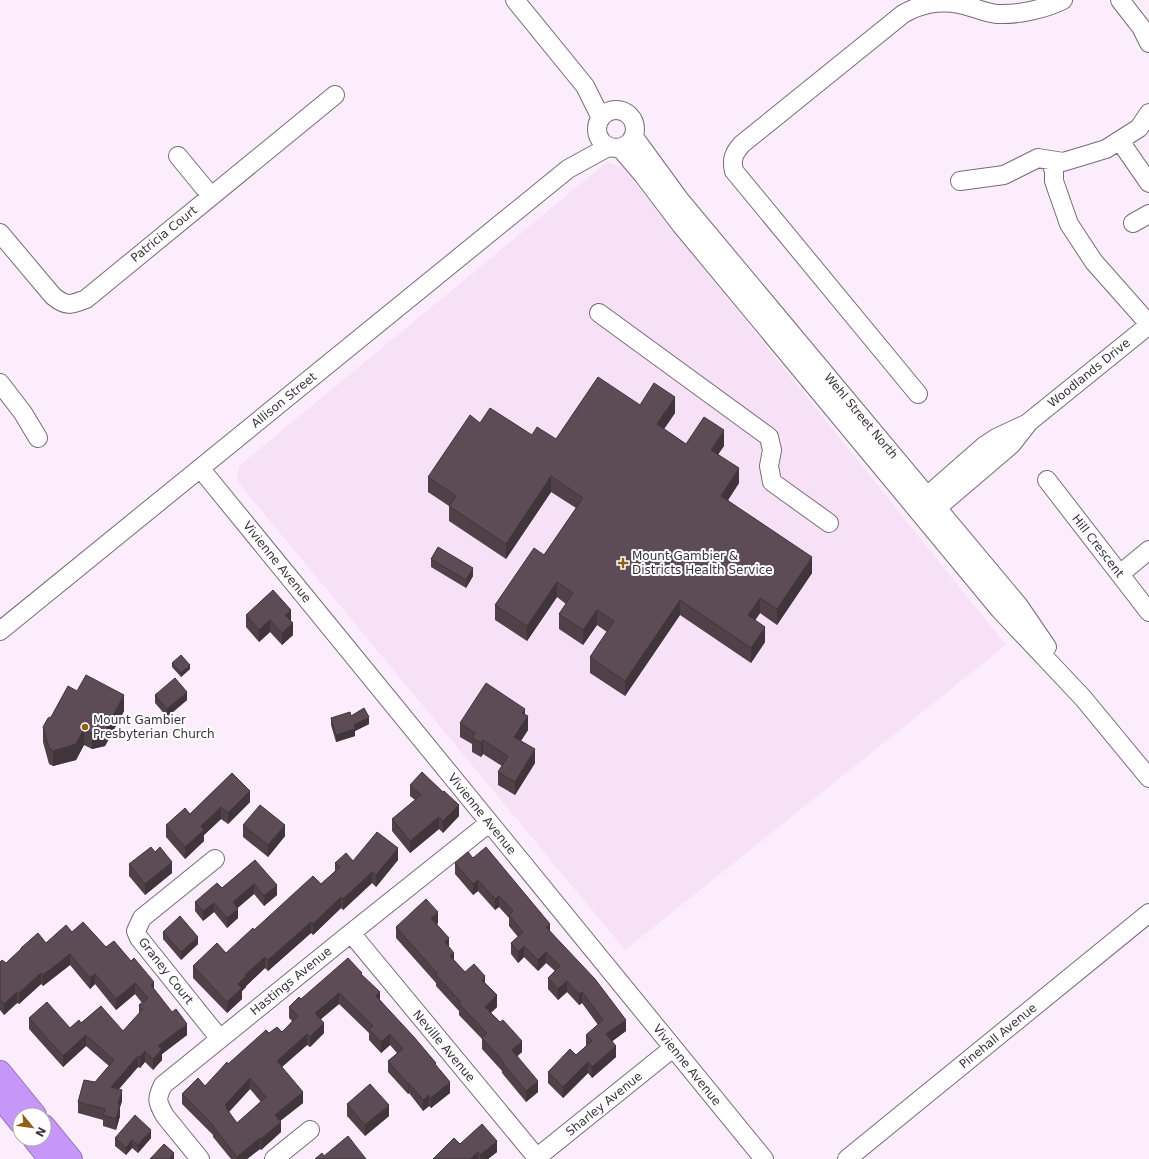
<svg xmlns="http://www.w3.org/2000/svg" width="1149" height="1159" viewBox="0 0 1149 1159" font-family="'DejaVu Sans',sans-serif">
	<style>
		.built { fill: #f6e1f7 }
		.lines { fill: none; stroke-linecap: round; stroke-linejoin: round }
		.minor-casing { stroke: #786b79; stroke-width: 20 }
		.highway-casing { stroke: #9474b5; stroke-width: 24 }
		.minor { stroke: #fff; stroke-width: 18 }
		.highway { stroke: #c697f9; stroke-width: 22 }
		.wall { fill: #504149; fill-rule: evenodd }
		.shaded-wall { fill: #41353c }
		.building { fill: #5d4c55; stroke: #41353c; fill-rule: evenodd }
		.poi-dot { fill: #945d16; stroke: #fff; stroke-width: 1.5 }
		.labels { text-anchor: middle; dominant-baseline: central; stroke-width: 4; stroke-linejoin: round; paint-order: stroke }
		.street-label { font-size: 12px; fill: #383238; stroke: #fff }
		.poi-label { font-size: 12px; fill: #383238; stroke: #fff; text-anchor: start }
	</style>
	<rect width="100%" height="100%" fill="#fcedfd"/>
	<path class="built" d="M607,162L622,167L1006,645L625,950L237,481L239,466Z"/>
	<g class="lines">
		<g class="minor-casing">
			<path id="minor" d="M515,0L585,86L601,118
				M1120,0L1141,27L1149,43
				M597 129a19 19 0 1 1 38 0a19 19 0 1 1-38 0Z
				M634,137L680,200L1019,606L1047,647
				M1120,141L1149,183
				M620,148L643,175L681,225L1000,610L1083,698L1149,778
				M178,156L211,196
				M1050,160L1054,171V181L1069,224L1094,262L1149,324
				M960,181L1004,175L1038,158L1063,162L1106,149L1139,128L1149,113
				M1133,223L1149,214
				M0,233L53,296C66,307 71,305 86,299L335,95
				M599,313L769,437L772,450L769,466L772,482L829,523
				M0,383L23,413L38,438
				M918,394L734,171C731,159 734,153 742,144L903,14C921,4 938,0 959,4C972,6 984,13 997,14C1019,15 1044,9 1063,0
				M200,468L764,1159
				M1047,480L1149,612
				M922,505L927,496L984,446L996,438L1026,424
				M925,510L937,508L1011,445L1029,422L1149,325
				M1120,574L1149,550
				M0,631L568,169L608,147
				M215,859L142,918L136,931L139,938L220,1039
				M351,933L538,1159
				M200,1159L165,1116C157,1102 156,1099 163,1085L351,933L489,823
				M274,1159L310,1130
				M535,1159L673,1048
				M847,1159L1149,913"/>
		</g>
		<g class="highway-casing">
			<path id="highway" d="M0,1072L35,1115
				M0,1097L20,1122
				M44,1126L71,1159
				M34,1139L50,1159"/>
		</g>
		<use href="#minor" class="minor"/>
		<use href="#highway" class="highway"/>
	</g>
	<path class="wall" d="M640,405L675,413L664,429L686,444L724,446L718,454L739,483L728,500L812,573L777,625L760,613L755,620L765,642L751,663L680,615L625,696L590,673V657L607,632L597,625L583,645L559,629V614L566,604L557,597L527,641L495,620V605L544,555L576,508L551,492L506,559L449,521V506L428,492V477L480,423L532,435L556,439Z
		M431,559L473,576L466,588L431,567Z
		M246,615L291,622L293,635L282,645L270,632L259,642L246,627Z
		M172,663L190,669L181,677L172,667Z
		M77,691L124,711L105,746L92,749L84,745L76,760L53,766L49,764L43,742V727L51,717Z
		M155,695L187,700L167,717L155,703Z
		M525,715L528,730L521,741L535,763L515,795L498,785V772L502,766L483,754L481,757L472,752V744L460,737V723Z
		M351,716L369,724L355,731V736L336,742L331,725V718Z
		M232,773L250,802L228,824L221,819L204,835V841L185,859L166,837V825L190,814Z
		M410,785L459,816L443,833L439,829L410,853L392,831V819L415,800L410,796Z
		M243,825L285,836L268,857L243,837Z
		M473,858L550,931L626,1031L612,1041L616,1057L592,1078L588,1073L563,1098L548,1083V1072L576,1055L586,1046V1035L598,1025L582,1003L579,1005L567,992L558,1000L548,989V978L555,971L546,963L538,971L524,957L518,963L511,954V943L518,937L509,926V918L499,907L495,910L478,891L473,895L455,874V863Z
		M255,860L277,895L264,906L254,894L237,908L238,918L227,928L214,912L203,921L195,911V902L222,888Z
		M398,860L376,887L372,883L343,910L341,908L313,935L311,933L268,971L265,968L246,986V987L242,991V999L227,1013L193,978V966L226,953L254,930L321,884L335,871V863L353,861Z
		M129,864L172,873L145,895L129,876Z
		M438,923L437,924L449,947L454,960L465,972L485,983L497,1007L491,1013L522,1052L517,1056L538,1092L526,1102L502,1073V1071L482,1049V1039L459,1015V1011L436,986V983L396,938V927Z
		M72,932L106,947L154,989L187,1035L162,1054V1060L153,1070L145,1062L140,1068L138,1067L119,1089L122,1101L120,1107V1116L116,1130L103,1126V1120L78,1113V1102L109,1066L86,1046L63,1067L29,1029V1018L70,1028L81,1023L123,1031L139,1014V1005L142,1003L135,994L116,1010L95,984L90,989L70,965L43,986L41,984L19,1004L17,1003L4,1015L0,1010V962L6,963L21,949V948L46,943Z
		M163,932L198,944L181,960L163,939Z
		M362,975L380,1000L436,1065L450,1093L431,1108L429,1106L423,1111L409,1093L408,1094L388,1072V1061L397,1053L390,1045L381,1053L369,1040V1033L339,1004L321,1019L324,1033L310,1047L307,1045L282,1067L303,1103L280,1121L281,1132L261,1150L260,1149L247,1159H231L213,1137V1135L182,1104V1094L205,1086L228,1064L269,1033L282,1032L292,1021L289,1018V1007L301,999ZM250,1089L261,1102L237,1123L229,1112Z
		M347,1104L389,1116L365,1136L347,1116Z
		M115,1138H151L138,1153L132,1148L126,1155L115,1146Z
		M460,1144L497,1152L488,1159H433Z"/>
	<path class="shaded-wall" d="M675,397V413L657,439V424Z
		M724,430V446L711,465V450Z
		M739,468V483L721,511V496Z
		M551,476V492L506,559V544Z
		M812,557V573L777,625V609Z
		M473,568V576L466,588V580Z
		M557,582V597L527,641V626Z
		M760,598V613L748,631V615Z
		M680,600V615L625,696V681Z
		M291,610V621L285,615Z
		M597,610V625L583,645V630Z
		M270,620V632L259,642V630Z
		M293,623V635L282,645V633Z
		M765,627V642L751,663V648Z
		M190,665V669L181,677V673Z
		M187,692V700L167,717V709Z
		M124,695V711L105,746L92,749V734Z
		M525,709V720L528,716V730L514,751V737L522,713Z
		M369,717V724L355,731V736L336,742V735L354,725Z
		M84,729V745L76,760L53,766V751Z
		M483,740V754L481,757V743Z
		M535,749V763L515,795V782Z
		M250,791V802L228,824V813Z
		M459,805V816L443,833V821Z
		M221,807V819L204,835V841L185,859V847L201,826Z
		M439,817V829L410,853V841Z
		M285,825V836L268,857V845Z
		M398,848V860L376,887V875Z
		M172,862V873L145,895V884Z
		M372,872V883L343,910V899Z
		M478,880V891L473,895V884Z
		M254,884V894L233,912V902Z
		M277,885V895L264,906V896Z
		M499,896V907L495,910V899Z
		M341,897V908L313,935V924Z
		M214,903V912L203,921V911Z
		M238,909V918L227,928V918Z
		M438,912V923L431,929V918Z
		M311,922V933L268,971V960Z
		M550,924V935L546,927Z
		M198,937V944L181,960V952Z
		M449,938V949L445,942Z
		M524,946V957L518,963V952Z
		M546,952V963L538,971V960Z
		M454,953V964L450,956Z
		M70,954V965L43,986V975Z
		M265,957V968L246,986V987L242,991V999L227,1013V1002L238,984L245,975Z
		M41,973V984L19,1004V993Z
		M95,974V984L90,989V978Z
		M485,976V988L482,980Z
		M567,981V992L558,1000V989Z
		M154,982V993L151,985Z
		M135,983V994L116,1010V999Z
		M17,992V1003L4,1015V1004Z
		M380,992V1003L376,996Z
		M582,992V1003L579,1005V994Z
		M339,993V1004L315,1024V1013Z
		M497,995V1007L485,1018V1007Z
		M626,1020V1031L606,1046V1034Z
		M324,1023V1033L310,1047V1037Z
		M187,1024V1035L162,1054V1060L153,1070V1059L158,1046Z
		M307,1034V1045L277,1071V1061Z
		M390,1034V1045L381,1053V1042Z
		M86,1035V1046L63,1067V1056Z
		M522,1041V1052L512,1061V1050Z
		M616,1046V1057L592,1078V1067Z
		M145,1051V1062L140,1068V1057Z
		M138,1056V1067L111,1098V1087Z
		M588,1062V1073L563,1098V1087Z
		M250,1078V1089L227,1114L225,1105Z
		M538,1081V1092L526,1102V1091Z
		M450,1082V1093L431,1108V1098Z
		M409,1083V1093L408,1094V1084Z
		M122,1090V1101L120,1107V1116L116,1130V1119L118,1104Z
		M303,1092V1103L275,1125V1115Z
		M429,1095V1106L423,1111V1100Z
		M389,1105V1116L365,1136V1125Z
		M281,1122V1132L261,1150V1139Z
		M151,1130V1138L138,1153V1145Z
		M260,1138V1149L247,1159H237V1157Z
		M132,1140V1148L126,1155V1148Z
		M497,1141V1152L488,1159H480V1155Z
		M478,1152V1159H470Z
		M174,1153V1159H170V1158Z"/>
	<path class="building" d="M598,377L640,405L654,383L675,397L657,424L686,444L704,417L724,430L711,450L739,468L721,496L812,557L777,609L760,598L748,615L765,627L751,648L680,600L625,681L590,657L614,621L597,610L583,630L559,614L573,593L557,582L527,626L495,605L534,548L544,555L583,498L551,476L506,544L449,506L456,496L428,477L470,415L480,423L490,408L532,435L537,427L556,439Z
		M438,547L473,568L466,580L431,559Z
		M273,590L291,610L285,615L293,623L282,633L270,620L259,630L246,615Z
		M181,655L190,665L181,673L172,663Z
		M86,675L124,695L105,731L92,734L84,729L76,744L53,751L49,748L43,727L48,718L51,717L68,686L77,691Z
		M175,678L187,692L167,709L155,695Z
		M486,683L525,709L522,713L528,716L514,737L535,749L515,782L498,772L508,756L483,740L481,743L472,738L475,733L460,723Z
		M364,708L369,717L354,725L355,729L336,735L331,718L350,712L351,716Z
		M422,772L443,792L444,791L459,805L443,821L439,817L410,841L392,819L421,795L410,785Z
		M232,773L250,791L228,813L221,807L201,826L204,830L185,847L166,825L185,808L190,814Z
		M260,805L285,825L268,845L243,825Z
		M377,832L398,848L376,875L372,872L343,899L341,897L313,924L311,922L268,960L265,957L245,975L246,976L238,984L242,988L227,1002L193,966L217,943L226,953L253,928L254,930L313,876L321,884L340,867L335,863L346,853L353,861Z
		M151,847L155,852L160,847L172,862L145,884L129,864Z
		M486,847L550,924L546,927L595,979L626,1020L606,1034L616,1046L592,1067L588,1062L563,1087L548,1072L570,1049L576,1055L592,1041L586,1035L603,1020L582,992L579,994L567,981L558,989L548,978L560,966L546,952L538,960L524,946L518,952L511,943L523,932L509,915L513,911L499,896L495,899L478,880L473,884L455,863L468,852L473,858Z
		M255,860L277,885L264,896L254,884L233,902L238,909L227,918L214,903L203,911L195,902L217,883L222,888Z
		M426,899L438,912L431,918L449,938L445,942L454,953L450,956L465,972L474,964L485,976L482,980L497,995L485,1007L500,1022L503,1020L522,1041L512,1050L538,1081L526,1091L502,1062L503,1061L482,1038L487,1033L459,1004L461,1002L436,975L437,973L396,927Z
		M180,916L198,937L181,952L163,932Z
		M83,922L106,947L114,941L131,961L134,958L154,982L151,985L172,1012L176,1009L187,1024L158,1046L162,1049L153,1059L145,1051L140,1057L138,1056L111,1087L122,1090L118,1104L120,1105L116,1119L103,1115L105,1109L78,1102L84,1080L95,1082L114,1060L86,1035L63,1056L29,1018L47,1002L70,1028L79,1020L81,1023L101,1006L123,1031L142,1010L139,1005L148,998L135,983L116,999L95,974L90,978L70,954L43,975L41,973L19,993L17,992L4,1004L0,999V962L2,960L6,963L21,949V948L38,933L46,943L66,925L72,932Z
		M348,958L362,973L361,974L380,992L376,996L414,1037L436,1063L435,1064L450,1082L431,1098L429,1095L423,1100L409,1083L408,1084L388,1061L403,1049L390,1034L381,1042L369,1029L373,1026L339,993L315,1013L324,1023L310,1037L307,1034L277,1061L303,1092L275,1115L281,1122L261,1139L260,1138L237,1157L213,1126H214L182,1094L198,1078L205,1086L227,1062L228,1064L266,1030L269,1033L277,1027L282,1032L298,1016L289,1007L299,997L301,999ZM250,1078L266,1097L237,1123L226,1108H227L225,1105Z
		M370,1084L389,1105L365,1125L347,1104Z
		M135,1115L151,1130L138,1145L132,1140L126,1148L115,1138Z
		M482,1124L497,1141L480,1155L478,1152L470,1159H433L454,1138L460,1144Z
		M348,1136L366,1159H315L322,1153L324,1156Z
		M164,1144L174,1153L170,1158V1159H150Z"/>
	<g class="poi-dot">
		<path d="M621 557h4v4h4v4h-4v4h-4v-4h-4v-4h4z"/>
		<circle cx="85" cy="727" r="4"/>
	</g>
	<g class="labels">
		<g class="street-label">
			<text transform="translate(164 234) rotate(-39)">Patricia Court</text>
			<text transform="translate(1089 373) rotate(-39)">Woodlands Drive</text>
			<text transform="translate(284 400) rotate(-39)">Allison Street</text>
			<text transform="translate(861 416) rotate(50)">Wehl Street North</text>
			<text transform="translate(1098 546) rotate(52)">Hill Crescent</text>
			<text transform="translate(277 562) rotate(51)">Vivienne Avenue</text>
			<text transform="translate(482 814) rotate(51)">Vivienne Avenue</text>
			<text transform="translate(166 971) rotate(52)">Graney Court</text>
			<text transform="translate(291 981) rotate(-39)">Hastings Avenue</text>
			<text transform="translate(998 1036) rotate(-39)">Pinehall Avenue</text>
			<text transform="translate(444 1046) rotate(50)">Neville Avenue</text>
			<text transform="translate(687 1065) rotate(51)">Vivienne Avenue</text>
			<text transform="translate(604 1104) rotate(-39)">Sharley Avenue</text>
		</g>
		<g class="poi-label">
			<text x="632" y="556">Mount Gambier &amp;<tspan x="632" dy="14">Districts Health Service</tspan></text>
			<text x="93" y="720">Mount Gambier<tspan x="93" dy="14">Presbyterian Church</tspan></text>
		</g>
	</g>
	<g transform="translate(32 1127) rotate(119)"><circle r="19" fill="#ffffff" stroke="#afadaf"/>
	<path d="M0-3L7 15L0 10L-7 15Z" fill="#945d16"/>
	<text y="-6" font-size="11" font-weight="bold" text-anchor="middle" fill="#383238">N</text>
	</g>
</svg>
